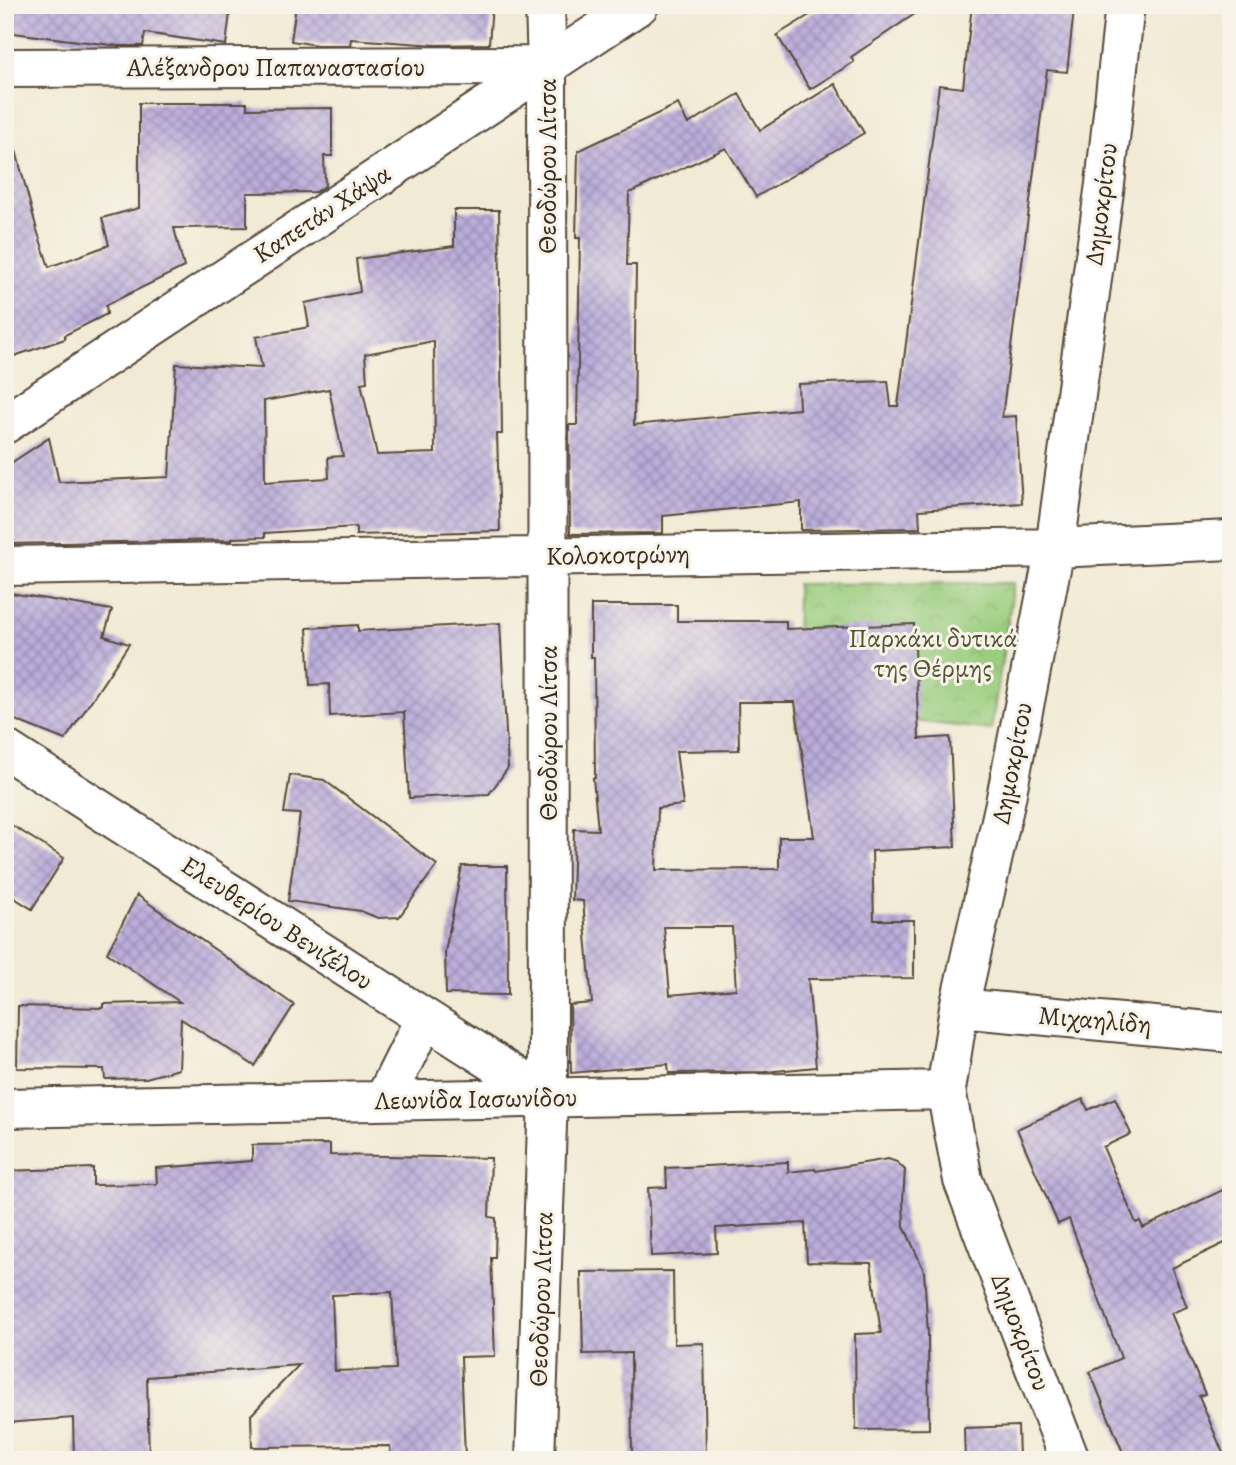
<svg xmlns="http://www.w3.org/2000/svg" width="1236" height="1465" viewBox="0 0 1236 1465" font-family="Alegreya,serif">
	<style>
		.park { fill: url(#park-crowns); stroke: #6a7c4e; stroke-width: 2 }
		.building { fill: url(#building-cross-hatch); fill-rule: evenodd }
		.lines { fill: none; stroke-linecap: round; stroke-linejoin: round }
		.minor-casing { stroke: #564739; stroke-width: 42 }
		.secondary-casing { stroke: #564739; stroke-width: 42 }
		.minor { stroke: #fff; stroke-width: 38 }
		.secondary { stroke: #fff; stroke-width: 38 }
		.labels { text-anchor: middle; dominant-baseline: central; stroke-width: 6; stroke-linejoin: round; paint-order: stroke }
		.street-label { font-size: 26px; fill: #3b2a1e; stroke: #f7f3e8 }
		.park-label { font-size: 26px; fill: #535336; stroke: #f7f3e8 }
	</style>
	<defs>
		<pattern id="park-crowns" width="20" height="18" patternUnits="userSpaceOnUse" patternTransform="scale(1.75)"><rect width="20" height="18" fill="#9acd7e"/><path d="M2 6a3 3 0 1 1 6 0M12 15a3 3 0 1 1 6 0" fill="none" stroke="#86b06c"/></pattern>
		<pattern id="building-cross-hatch" width="8" height="8" patternUnits="userSpaceOnUse" patternTransform="scale(1.75)"><rect width="8" height="8" fill="#baaddb"/><path d="M0 0l8 8M0 8l8-8" fill="none" stroke="#988db1"/></pattern>
	</defs>
	<rect width="100%" height="100%" fill="#f7f3e8"/>
	<filter id="ink" filterUnits="userSpaceOnUse"><feTurbulence type="fractalNoise" baseFrequency=".0143" numOctaves="2"/><feDisplacementMap in="SourceGraphic" scale="14" xChannelSelector="R" yChannelSelector="G"/><feConvolveMatrix kernelMatrix="1 2 1 2 8 2 1 2 1" color-interpolation-filters="sRGB"/></filter>
	<filter id="wash" filterUnits="userSpaceOnUse"><feTurbulence type="fractalNoise" baseFrequency=".00686" numOctaves="4" result="noise"/><feDisplacementMap in="SourceGraphic" scale="28" xChannelSelector="R" yChannelSelector="G"/><feGaussianBlur stdDeviation="1.57" result="paint"/><feColorMatrix in="noise" values="0 0 0 0 0 0 0 0 0 0 0 0 0 0 0 0 0 1.4 0 .05"/><feComposite in="paint" operator="in"/></filter>
	<g filter="url(#wash)">
		<rect width="100%" height="100%" fill="#f1ead4"/>
		<path class="park" d="M1014,583L991,730L879,717L796,726L797,584Z"/>
		<g id="blocks">
			<path class="building" d="M5,5H231L226,45L145,33L143,46H120L5,32Z
				M296,5H492L489,44L436,45L351,39L350,45H317L291,41Z
				M826,5H928L851,57L854,62L810,89L777,35Z
				M972,5H1027L1074,10L1067,72L1047,70L1002,417L1016,416L1022,503L919,510L920,528L801,530V502L663,516V533L570,534L569,425H577L580,238H576L578,151L678,104L688,124L739,94L760,130L835,84L864,133L756,197L726,148L629,193L627,265H636L634,425L799,409L798,384L888,381L891,406H898L939,85L963,88Z
				M139,103H247V109L332,108V156H324L325,186L316,192L247,193V227L174,228L184,267L106,305L107,314L65,335V339L5,359V152L16,151L37,230L49,267L109,245L102,218L139,208Z
				M454,210H499L502,434H497L500,531L356,535V527L265,533V537L232,538V540L5,544V467L49,438L59,482L169,477L176,364L262,368L256,337L309,327L305,303L360,292L356,259L454,246ZM434,341L435,453L377,455L361,383L367,382L365,354ZM329,389L343,456L328,457L329,478L265,482L264,401Z
				M5,592L112,610L104,636L129,644L65,740L5,716Z
				M591,605H677V621H786V629L914,624L919,739L950,737L955,847L872,851L874,920H914V978L808,979L816,1067L765,1072L669,1073L668,1064L571,1073L570,1005L592,1003L583,901L572,900L574,829L598,830L593,778H595L594,657H591ZM738,702H795L814,837H779V869L656,870L658,808L683,805L676,751L739,750ZM664,927H732L736,989L670,995Z
				M500,623L508,768L489,794L409,798L404,712L330,716L329,684L310,685L307,628L358,625V631Z
				M290,775L324,780L437,865L399,917L378,918L361,911L288,901L300,814L284,813Z
				M5,821L64,858L32,909L5,892Z
				M462,866H507L508,995L446,994L445,952Z
				M137,895L294,1005L255,1066L181,1019L179,1069L146,1078L105,1079L104,1069L17,1068L18,1006L103,1008V1004L180,1002L107,953Z
				M1115,1098L1131,1134L1103,1147L1136,1223L1140,1221L1143,1228L1231,1186V1240L1172,1268L1187,1307L1171,1313L1205,1394L1199,1396L1226,1460H1126L1090,1372L1121,1358L1069,1219L1058,1224L1017,1129L1083,1099L1088,1110Z
				M330,1144V1155L491,1158L489,1217L496,1218L495,1258H491L495,1356L461,1357L465,1457L391,1460L390,1446L252,1447L251,1415L299,1365L147,1377L149,1460H74L73,1418L5,1423V1171L93,1168V1185L157,1184L156,1168L252,1161V1145ZM392,1292L396,1369L335,1371L332,1295Z
				M888,1159L897,1162L905,1170L903,1200L904,1226L924,1271L928,1334L929,1429L856,1430L855,1334L881,1333L871,1263L807,1262L805,1223L716,1228L717,1253L651,1256L648,1188L667,1187L666,1168L788,1162V1172L815,1169L816,1171Z
				M673,1271L674,1344L704,1343L706,1460H632L631,1353L583,1354L581,1272Z
				M1018,1426L1019,1460H965L964,1428Z"/>
		</g>
	</g>
	<g filter="url(#ink)">
		<use href="#blocks" fill-opacity="0" stroke="#564739" stroke-width="2"/>
		<g class="lines">
			<g class="minor-casing">
				<path id="minor" d="M5,68L547,66
					M5,566L1055,548L1231,540
					M5,749L548,1097
					M959,1008L1231,1033
					M384,1100L425,1018
					M5,1108L946,1090
					M535,1460L548,1097L547,66L545,5
					M1070,1460L963,1180L946,1090L959,1008L1005,803L1055,548L1105,184L1125,5"/>
			</g>
			<g class="secondary-casing">
				<path id="secondary" d="M5,424L639,5"/>
			</g>
			<use href="#minor" class="minor"/>
			<use href="#secondary" class="secondary"/>
		</g>
	</g>
	<g class="labels">
		<g class="street-label">
			<text x="276" y="67">Αλέξανδρου Παπαναστασίου</text>
			<text transform="translate(547 166) rotate(-90)">Θεοδώρου Λίτσα</text>
			<text transform="translate(1101 204) rotate(-83)">Δημοκρίτου</text>
			<text transform="translate(322 214) rotate(-33)">Καπετάν Χάψα</text>
			<text transform="translate(618 555) rotate(-1)">Κολοκοτρώνη</text>
			<text transform="translate(548 733) rotate(-90)">Θεοδώρου Λίτσα</text>
			<text transform="translate(1012 763) rotate(-79)">Δημοκρίτου</text>
			<text transform="translate(277 923) rotate(33)">Ελευθερίου Βενιζέλου</text>
			<text transform="translate(1095 1020) rotate(5)">Μιχαηλίδη</text>
			<text transform="translate(476 1099) rotate(-1)">Λεωνίδα Ιασωνίδου</text>
			<text transform="translate(541 1299) rotate(-88)">Θεοδώρου Λίτσα</text>
			<text transform="translate(1021 1332) rotate(69)">Δημοκρίτου</text>
		</g>
		<g class="park-label">
			<text x="933" y="638">Παρκάκι δυτικά<tspan x="933" dy="30">της Θέρμης</tspan></text>
		</g>
	</g>
	<rect width="1236" height="1465" fill="none" stroke="#f7f3e8" stroke-width="28"/>
</svg>
